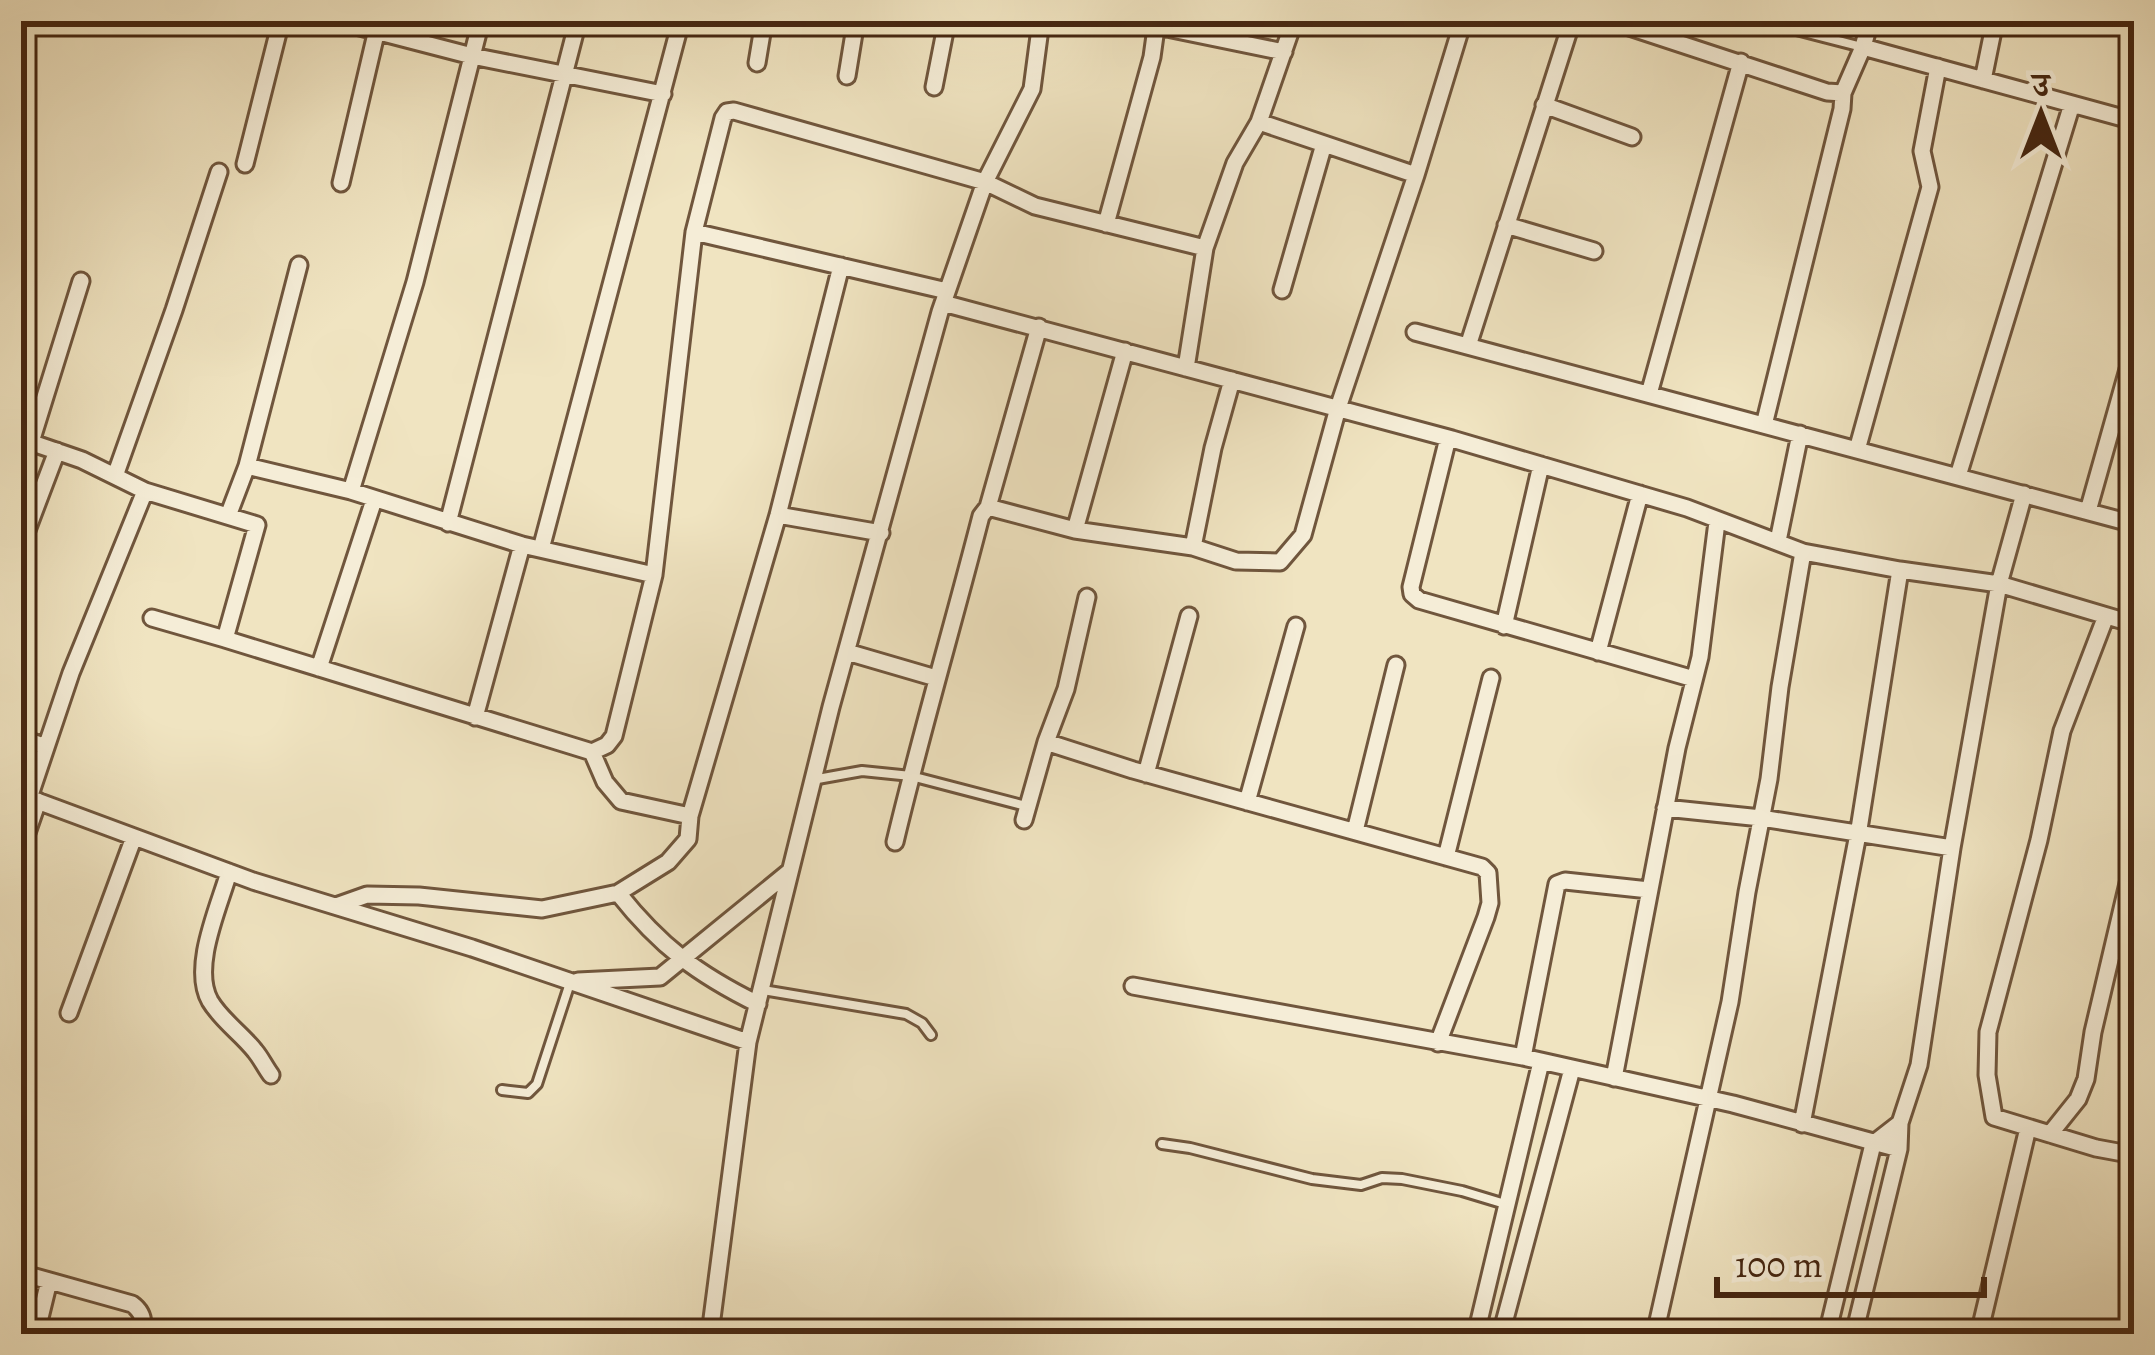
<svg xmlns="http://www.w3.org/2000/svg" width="2155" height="1355" viewBox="0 0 2155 1355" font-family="Alegreya,'Noto Serif Devanagari',serif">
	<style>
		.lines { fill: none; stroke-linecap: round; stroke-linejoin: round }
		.lane-casing { stroke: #70563d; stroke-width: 14 }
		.street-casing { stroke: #70563d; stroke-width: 21 }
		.lane { stroke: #f5edd7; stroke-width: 8 }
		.street { stroke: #f5edd7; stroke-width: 15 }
	</style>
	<rect width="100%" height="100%" fill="#f0e4c1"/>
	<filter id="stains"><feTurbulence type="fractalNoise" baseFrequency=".00167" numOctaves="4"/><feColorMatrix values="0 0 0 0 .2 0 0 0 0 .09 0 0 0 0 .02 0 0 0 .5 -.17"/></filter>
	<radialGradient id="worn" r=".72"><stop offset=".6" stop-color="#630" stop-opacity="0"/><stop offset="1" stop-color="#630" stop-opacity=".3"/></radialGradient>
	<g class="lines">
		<g class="lane-casing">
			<path id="lane" d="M1761,21L1862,47
				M812,780L862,771L911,776L1026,806
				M763,990L906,1014L922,1023L931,1035
				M502,1090L528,1093L537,1084L570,983
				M1162,1144L1190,1148L1312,1179L1361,1185L1382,1178L1402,1179L1462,1191L1505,1204"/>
		</g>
		<g class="street-casing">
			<path id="street" d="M337,21L472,56L663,94
				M1611,21L1827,92L1843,93L1863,47L1870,21
				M1157,26L1284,52
				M1863,47L2134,121
				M757,63L764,21
				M847,76L856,21
				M1983,80L1995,21
				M934,87L947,21
				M1544,105L1632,137
				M1259,122L1416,175L1463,21
				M245,164L281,21
				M341,183L379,21
				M1106,224L1152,57L1157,21
				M1506,225L1594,251
				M694,232L947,291
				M1205,248L1235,163L1259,122L1294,21
				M1282,290L1324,144
				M943,303L1452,439L1687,508L1803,552L1900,570L1999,584L2134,624
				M1039,327L988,507L1075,530
				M1415,332L2134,524
				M1468,346L1572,21
				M1125,351L1075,530L1193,547
				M1232,380L1213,448L1193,547L1236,561L1280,562L1303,535L1338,408L1416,175
				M1649,394L1741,62
				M1764,425L1842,109L1843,93
				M1448,438L1411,587L1412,594L1419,600L1694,679
				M24,440L82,460L145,491
				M31,442L81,281
				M1857,450L1930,187L1922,151L1938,67
				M247,466L299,265
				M115,476L174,310L219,172
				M1958,476L2072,104
				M351,491L415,282L481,21
				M2088,511L2134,348
				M778,515L881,533
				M228,516L247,466L351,491L522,545L654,575L694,232L723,118L727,112L734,111L985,182L1035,206L1205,248L1186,368
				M448,523L578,21
				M1778,541L1800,434
				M21,546L57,451
				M541,549L681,21
				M2106,616L2062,731L2039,840L1988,1032L1987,1075L1994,1117L2096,1148L2134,1155
				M152,618L225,639
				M1504,626L1541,465
				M847,652L936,678
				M1598,652L1640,494
				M319,668L374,500
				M475,717L522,545
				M21,738L46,747
				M1046,742L1133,770L1482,867L1488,873L1490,903L1486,917L1438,1043
				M592,752L607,745L614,736L654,575
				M1146,774L1189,616
				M21,795L253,881L472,948L748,1042L831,707L940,312L985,182L1032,89L1041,21
				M29,798L71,673L145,491L257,525L225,639L592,752L605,782L621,801L690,816L778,515L841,266
				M1247,802L1296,626
				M1665,808L1761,818L1952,848
				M1024,820L1046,742L1066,689L1087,597
				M1355,831L1396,665
				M895,842C921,733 953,625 981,516L988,507
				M21,850L38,801
				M1446,857L1491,678
				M229,872C219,907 191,967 210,1001C222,1021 241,1033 255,1051C261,1058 265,1067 271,1075
				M618,893C660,946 697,974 758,1004
				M336,906L367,895L419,896L542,909L618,893L668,862L688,839L690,816
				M578,981L660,977L790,871
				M1133,986L1523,1057L1733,1104L1899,1149
				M69,1013L134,837
				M1523,1057L1557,884L1565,881L1649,890
				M1614,1078L1677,748L1700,657L1717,522
				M1900,1123L1919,1065L1952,848L1999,584L2024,494
				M1802,1124L1859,829L1900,570
				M2050,1134L2078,1099L2086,1079L2093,1032L2134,858
				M21,1273L132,1304C143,1312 145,1321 141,1334
				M36,1334L49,1281
				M710,1334L748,1042
				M1476,1334L1541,1062
				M1501,1334L1572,1069
				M1655,1334L1730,1002L1747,892L1769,779L1780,687L1803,552
				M1827,1334L1873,1144L1900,1123L1899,1149L1854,1334
				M1979,1334L2028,1128"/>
		</g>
		<use href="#lane" class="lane"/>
		<use href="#street" class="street"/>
	</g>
	<rect width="2155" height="1355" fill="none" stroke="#f0e4c1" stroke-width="72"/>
	<rect x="24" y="24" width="2107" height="1307" fill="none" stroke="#452611" stroke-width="6"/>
	<rect x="36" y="36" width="2083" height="1283" fill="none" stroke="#452611" stroke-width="3"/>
	<g transform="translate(2041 114)" stroke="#f5edd7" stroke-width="9" paint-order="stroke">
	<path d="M0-9L21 45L0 30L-21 45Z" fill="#452611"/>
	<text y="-18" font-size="33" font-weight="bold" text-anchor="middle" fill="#452611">उ</text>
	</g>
	<path d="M1717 1277v18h267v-18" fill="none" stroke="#452611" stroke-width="6"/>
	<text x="1735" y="1277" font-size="36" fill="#452611" stroke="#f5edd7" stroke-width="9" paint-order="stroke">100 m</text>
	<rect width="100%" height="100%" filter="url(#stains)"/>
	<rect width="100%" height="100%" fill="url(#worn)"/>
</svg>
